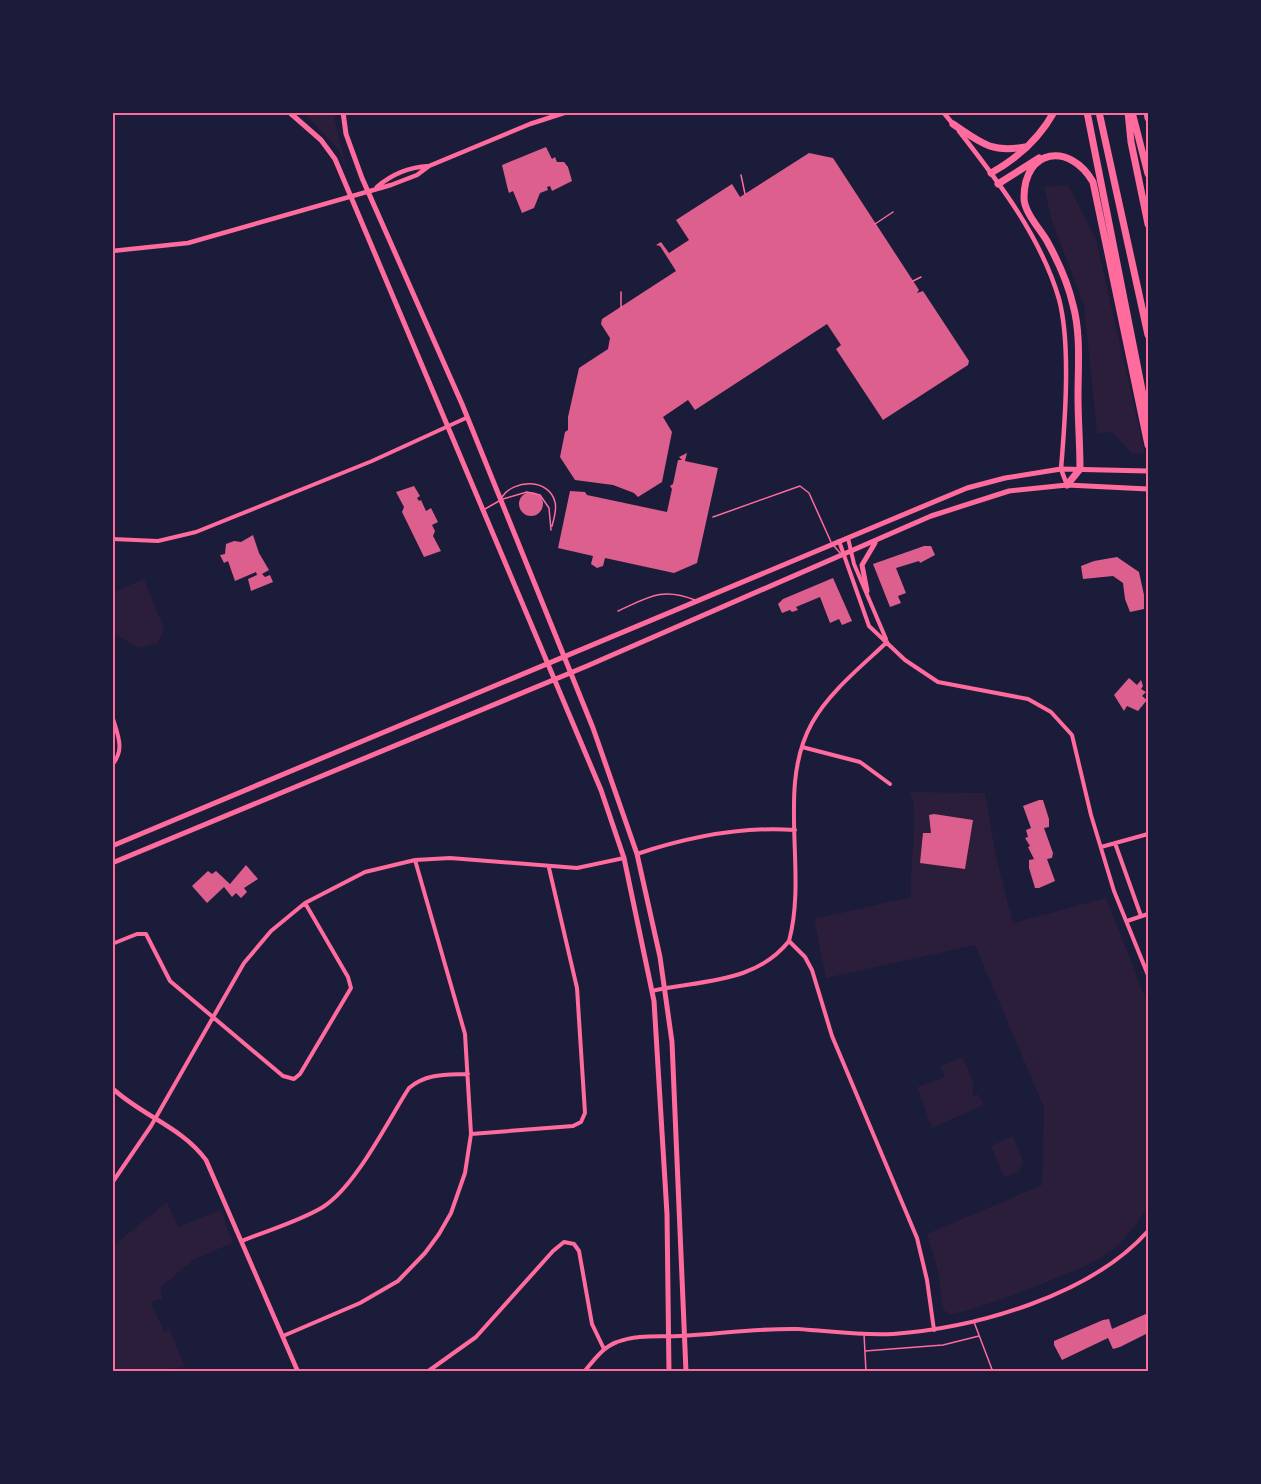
<svg xmlns="http://www.w3.org/2000/svg" width="1261" height="1484" viewBox="0 0 1261 1484" font-family="Poppins,sans-serif">
	<style>
		.green { fill: #2a1e3b }
		.building { fill: #dd5f8e }
		.lines { fill: none; stroke-linecap: round; stroke-linejoin: round }
		.path { stroke: #ff6b9d; stroke-width: 1.5 }
		.service { stroke: #ff6b9d; stroke-width: 1.5 }
		.minor { stroke: #ff6b9d; stroke-width: 4 }
		.tertiary { stroke: #ff6b9d; stroke-width: 4.5 }
		.secondary { stroke: #ff6b9d; stroke-width: 5 }
		.motorway { stroke: #ff6b9d; stroke-width: 7 }
		.neatline { fill: none; stroke: #ff6b9d; stroke-width: 2 }
	</style>
	<rect width="100%" height="100%" fill="#1b1b3a"/>
	<path class="green" d="M304,113H333L347,171L339,150Z
		M1068,185L1096,240L1145,454L1131,453L1112,432L1097,434L1084,305L1052,221L1044,187Z
		M144,579L164,629L158,643L139,648L113,633V592Z
		M910,792L985,793L996,856L1013,923L1106,898L1148,1005V1204C1139,1223 1126,1240 1108,1253C1092,1265 1072,1271 1054,1279C1020,1293 986,1306 950,1315L943,1309L938,1271L927,1234L1042,1185L1044,1108L975,945L826,978L814,919L911,897C909,869 920,812 910,792Z
		M963,1057L974,1084L972,1097L978,1094L984,1105L932,1128L917,1087L945,1077L940,1066Z
		M1013,1136L1023,1162L1019,1172L1004,1177L991,1146Z
		M167,1202L178,1227L221,1210L232,1243L193,1260L161,1287L162,1299L151,1302L164,1332L170,1330L185,1367L153,1371H113V1246Z"/>
	<path class="building" d="M546,147L552,159L555,157L557,162H564L568,167L572,181L552,191L550,186L547,187L548,190L540,193L534,208L522,213L513,191L509,193L508,190L502,165Z
		M809,153L833,158L919,290L917,293L923,291L969,361L968,365L883,420L836,349L841,345L827,324L695,410L688,400L663,417L672,432L662,482L638,497L634,493L613,485L575,480L560,457L565,432L568,430V417L579,368L608,349L610,338L601,324L602,319L676,271L660,246L656,245L661,242L669,253L689,240L676,220L732,184L740,197Z
		M687,453L685,461L718,468L697,563L674,573L605,558L603,566L597,568L591,564L593,556L558,548L570,491L585,492L587,495L667,512L672,489L670,486L673,484L678,460H682L679,457Z
		M414,486L420,496L417,498L419,501L421,500L426,511L431,508L438,522L432,525L435,531L433,536L441,551L424,557L402,512L404,507L396,492Z
		M519 504a12 12 0 1 1 24 0a12 12 0 1 1-24 0Z
		M253,535L259,553L269,570L262,574L265,577L270,575L273,582L251,591L248,579L257,575L256,572L235,581L228,561L224,563L220,555L225,554L226,544L234,541L241,542Z
		M924,546H931L935,555L920,563L919,561L896,568L906,593L898,596L901,603L890,607L873,564Z
		M1117,557L1139,572L1144,595V609L1130,612L1125,599L1123,583L1113,576L1083,579L1081,566L1094,561Z
		M833,578L852,621L842,625L839,619L830,623L820,597L796,607L798,610L792,612L790,610L782,613L778,604L783,599Z
		M1129,678L1137,685L1141,680L1143,686L1141,689L1146,692L1142,696L1147,700L1138,711L1127,706L1124,711L1114,695Z
		M1039,800H1043L1049,819V827L1044,828L1053,853L1052,858L1047,859L1055,881L1039,888H1035L1029,868V860L1034,859L1028,847L1030,846L1025,838L1028,837L1026,830L1031,828L1023,806Z
		M934,814L973,820L965,869L920,863L923,833H931L929,815Z
		M246,865L258,879L244,888L247,892L241,898L236,893L232,897L224,887L207,903L192,886L208,871L212,874L216,871L230,884Z
		M1148,1313V1333L1120,1347L1113,1349L1108,1338L1062,1360L1054,1345V1341L1103,1320L1109,1319L1112,1329Z"/>
	<g class="lines">
		<path class="path" d="M741,175L745,194
			M875,224L893,212
			M913,281L921,277
			M621,308V292"/>
		<path class="service" d="M502,497C514,479 549,478 555,502C557,509 554,519 552,526
			M503,499L527,492L540,495L549,508L551,530
			M485,509L499,501
			M713,517L800,486L809,493L831,542
			M834,546L841,554
			M618,611C649,597 662,587 695,600
			M974,1322L993,1372
			M864,1334L866,1372
			M865,1351L943,1345L979,1336"/>
		<path class="minor" d="M848,538L854,564L886,639
			M112,539L158,541L196,532L372,461L466,418
			M839,541L869,626L905,660L938,682L1028,699L1051,712L1072,735L1091,815L1114,891L1148,975
			M887,642C862,666 829,692 812,723C776,787 808,871 789,941L805,957L812,970L832,1036L917,1238L927,1280L934,1330
			M112,715C117,734 126,749 112,765
			M802,747L860,762L890,784
			M1115,843L1141,916
			M1101,847L1148,834
			M637,854C688,837 741,826 795,830
			M1127,921L1148,914
			M112,944L137,934H146L170,981L283,1076L294,1079L300,1074L351,988L348,977L305,903
			M652,991C700,980 755,984 789,941
			M471,1134L573,1126L581,1122L585,1113L577,988L549,868
			M112,1183L151,1126L244,963L271,931L305,903L365,872L415,860L450,858L577,868L624,858
			M242,1241C268,1230 298,1222 323,1207C356,1186 387,1122 409,1088C427,1073 446,1075 468,1074
			M283,1336L360,1303L398,1281L425,1253L439,1234L451,1213L465,1173L471,1134L465,1034L415,860
			M427,1372L476,1337L553,1251L564,1242L574,1244L579,1251L592,1324L604,1349
			M584,1372C594,1360 603,1347 617,1342C637,1334 660,1337 680,1336C719,1334 759,1328 798,1329C830,1331 862,1336 893,1334C977,1328 1091,1295 1148,1231"/>
		<path class="tertiary" d="M943,112L953,124
			M959,131C998,181 1041,237 1059,299C1071,344 1065,422 1061,469L1067,485
			M377,187C392,174 409,167 429,166
			M112,251L188,243L391,185L417,175L429,166L530,124L567,112
			M112,1088C142,1116 182,1127 206,1160L298,1372"/>
		<path class="secondary" d="M289,112L321,140L335,159L601,790L624,858L654,1001L667,1214L669,1372
			M343,112L346,134L362,178L462,404L593,728L637,854L660,957L672,1042L686,1372
			M867,591L862,565L875,543
			M112,846L967,488L1005,478L1061,469L1148,471
			M112,863L587,666L931,516L1009,491L1067,485L1148,489"/>
		<path class="motorway" d="M1087,112L1148,420
			M1099,112L1148,335
			M1128,112L1131,142L1148,224
			M1132,112L1148,174
			M1147,112L1148,118
			M953,124C981,143 991,153 1025,147
			M991,173C1018,158 1039,139 1054,112
			M998,184L1039,158
			M1067,485L1080,469C1080,445 1078,420 1078,396C1078,366 1081,334 1073,305C1068,283 1058,261 1047,241C1040,229 1024,212 1024,198C1024,148 1070,142 1093,182L1148,445"/>
	</g>
	<rect width="1261" height="1484" fill="none" stroke="#1b1b3a" stroke-width="228"/>
	<rect x="114" y="114" width="1033" height="1256" class="neatline"/>
</svg>
